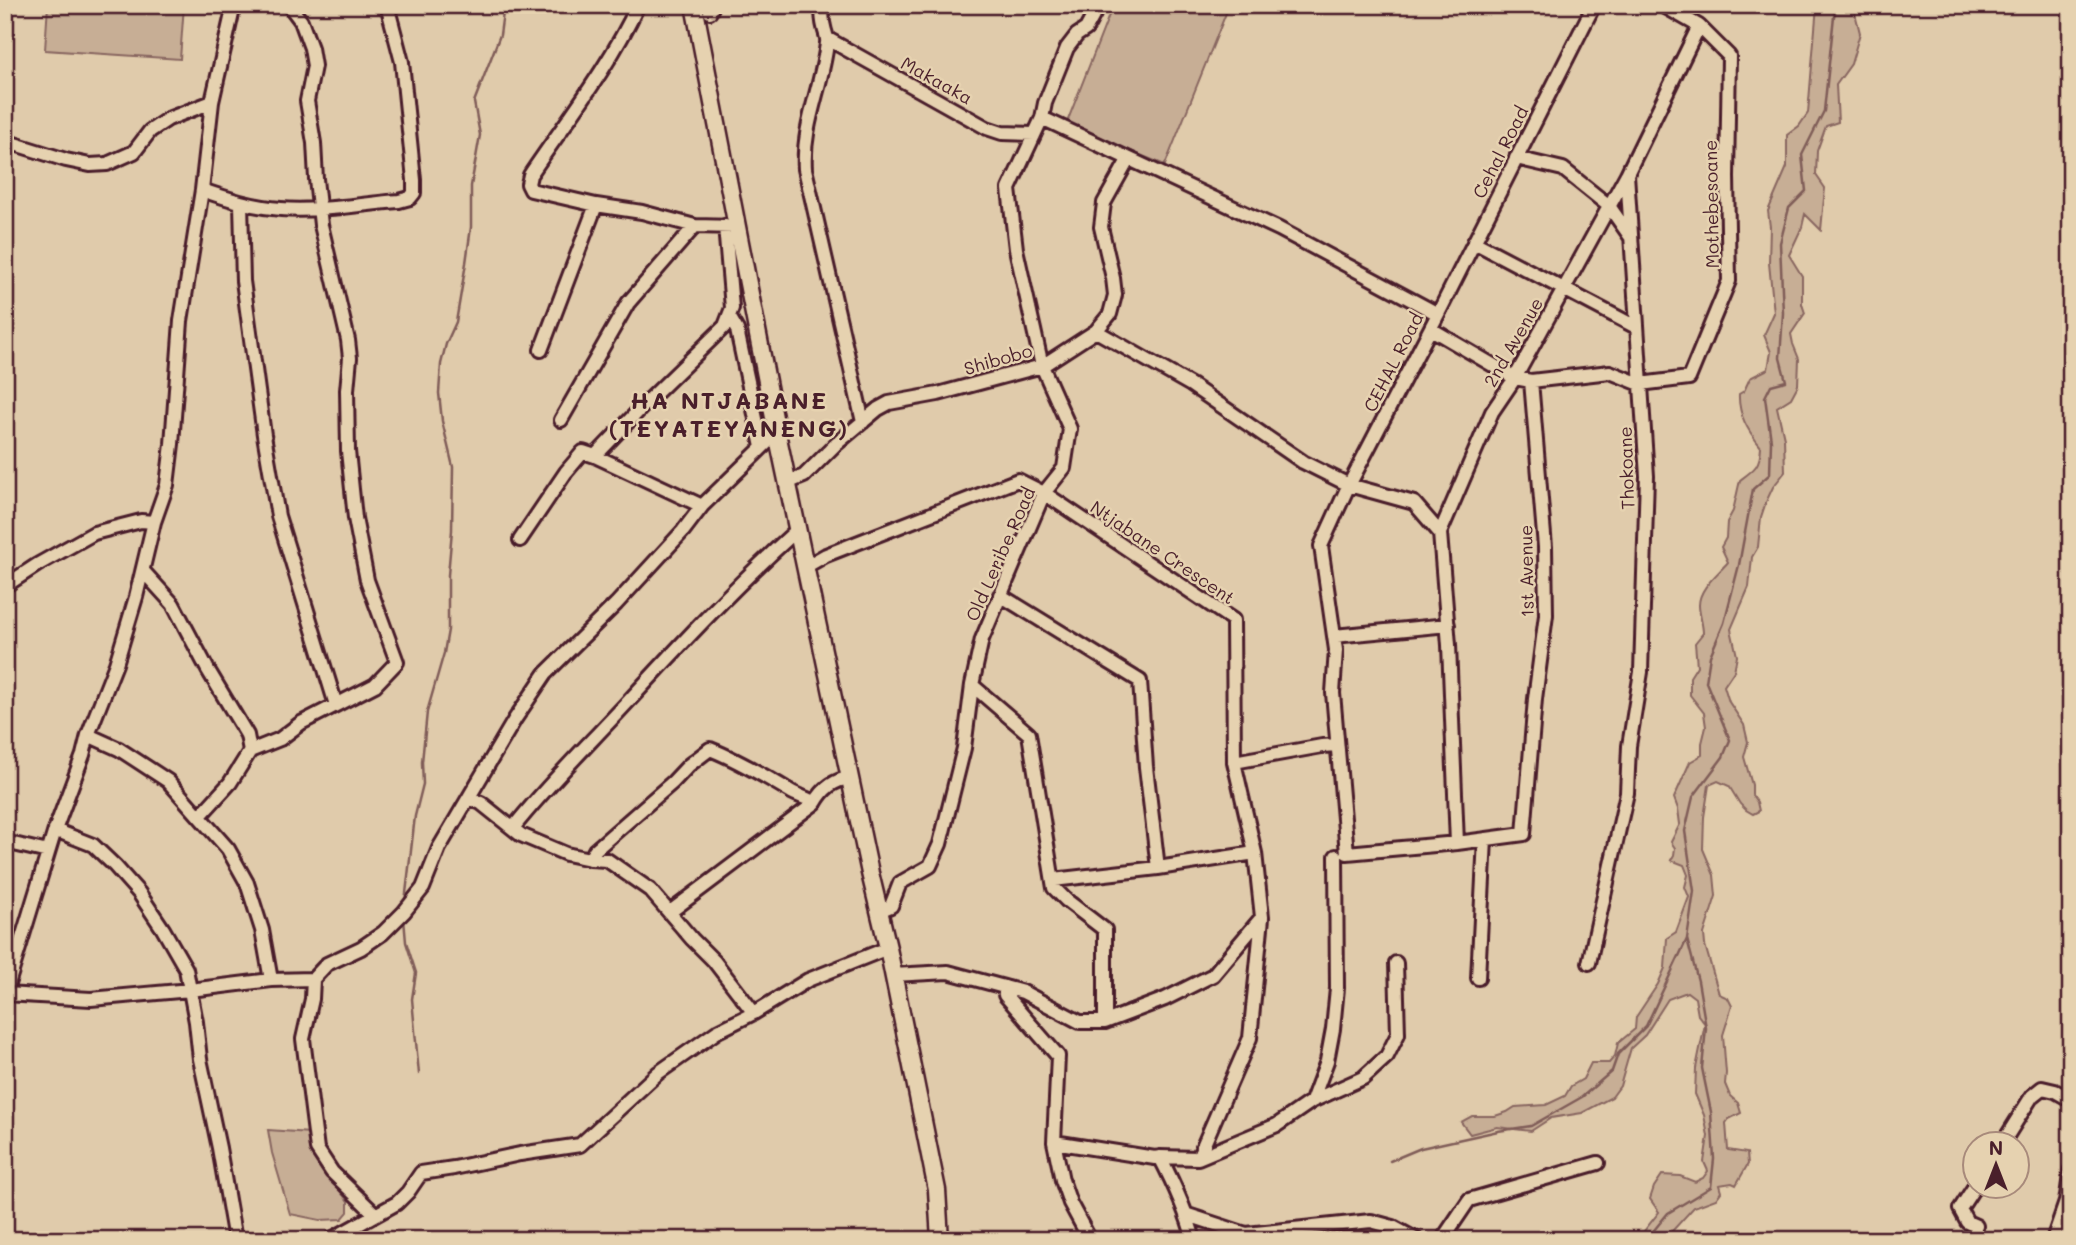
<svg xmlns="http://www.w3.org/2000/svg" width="2076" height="1245" viewBox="0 0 2076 1245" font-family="Mali,sans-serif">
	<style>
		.green { fill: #c7ae95; stroke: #886660; stroke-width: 2 }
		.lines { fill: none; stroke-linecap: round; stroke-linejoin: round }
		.stream { stroke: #805d59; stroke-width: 2.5 }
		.minor-casing { stroke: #4a1f2b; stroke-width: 18 }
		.major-casing { stroke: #4a1f2b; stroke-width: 21 }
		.minor { stroke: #e6d2b0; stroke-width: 12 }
		.major { stroke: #e6d2b0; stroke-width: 16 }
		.labels { text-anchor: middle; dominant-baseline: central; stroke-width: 5; stroke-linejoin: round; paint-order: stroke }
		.street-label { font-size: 18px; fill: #4a1f2b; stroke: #e6d2b0 }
		.district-label { font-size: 24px; font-weight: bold; letter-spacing: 2px; fill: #4a1f2b; stroke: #e6d2b0 }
	</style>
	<rect width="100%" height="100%" fill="#e0cbab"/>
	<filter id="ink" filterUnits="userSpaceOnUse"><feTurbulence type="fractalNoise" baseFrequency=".0143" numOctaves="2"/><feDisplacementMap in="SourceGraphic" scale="14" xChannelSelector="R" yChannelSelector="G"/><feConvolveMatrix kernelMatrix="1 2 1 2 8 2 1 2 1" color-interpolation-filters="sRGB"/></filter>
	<g filter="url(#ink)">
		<path class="green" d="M48,5H184L180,59L45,50Z
			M1113,5H1220L1228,8L1165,165L1066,125Z
			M1817,5H1853L1860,33L1851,64L1836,85L1838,122L1826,126L1817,151L1816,175L1825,188L1821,230L1805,214L1802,227L1789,255L1802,276V304L1805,313L1791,334L1793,344L1799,359L1798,385L1791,398L1777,407L1784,438L1785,472L1773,487L1766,502L1761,517L1758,547L1752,557L1749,587L1731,629L1737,656L1734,671L1724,686L1729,702L1744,725L1748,742L1744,757L1752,785V795L1757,802L1759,811L1753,814L1746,810L1740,804L1729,786L1718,781L1709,785L1704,817L1703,849L1714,875L1716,896L1704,934L1705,945L1719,994L1728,998L1732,1006L1723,1035L1726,1073L1725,1084L1730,1096L1738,1103L1741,1113L1729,1119L1726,1123L1728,1150L1747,1153L1748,1164L1736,1185L1732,1183L1719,1185L1721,1192L1716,1199L1694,1207L1664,1240H1637L1659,1212L1650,1199L1654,1187L1662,1175L1680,1176L1695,1182L1703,1178L1708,1171L1704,1162L1708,1136L1704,1115L1695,1094L1696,1068L1705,1024L1698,1015L1695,998L1687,992L1668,999L1645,1035L1631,1048L1620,1086L1612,1097L1582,1113L1551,1118L1531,1131L1497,1127L1470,1134L1461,1122L1472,1116H1495L1507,1112L1515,1107L1546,1105L1565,1096L1571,1086L1583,1079L1591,1063H1609L1615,1056L1618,1043L1635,1029L1636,1017L1658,984L1665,968L1667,938L1676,932L1689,897L1685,887L1688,875L1684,865L1671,860L1674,855L1675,848L1671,842L1680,824L1678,809L1674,798L1690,762L1702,755V743L1706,727L1704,713L1690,695V677L1697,666L1695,643L1703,633C1703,624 1699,614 1699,605C1699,588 1718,574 1728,562L1721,547L1726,538L1727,522L1733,511L1740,480C1755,469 1760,466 1761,447C1748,431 1738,415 1739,394L1744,391L1750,378L1768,369L1771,352L1764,335L1774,313L1769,263L1770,227L1768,211L1787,167V135L1799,126L1808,113Z
			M268,1130L310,1133L314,1152L319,1165L348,1201V1212L342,1219L320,1220L290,1214L272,1153Z"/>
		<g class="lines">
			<path class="stream" d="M405,902L415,816L423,784L422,762L427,712L444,653L448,630V575L452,530L453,467L442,421L439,393L441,364L446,344L456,322L466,263L471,227V186L480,135L474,102L500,35L504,5
				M404,919L406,942L416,973L412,999L419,1074
				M1390,1161L1421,1148L1498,1131L1531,1126L1582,1097L1612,1071L1618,1054L1646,1026L1687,939
				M1646,1240L1668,1213L1711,1187L1714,1159L1711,1112L1702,1068L1706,1028L1698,981L1687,939L1694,891L1685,831L1693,797L1723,757L1730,740L1706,682L1710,656L1724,623L1739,565L1753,489L1770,474L1771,441L1765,397L1771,385L1786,381L1780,358L1783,313L1780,243L1789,208L1806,191L1802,155L1824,111L1834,16L1837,5"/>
			<g class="minor-casing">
				<path id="minor" d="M638,5C610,66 567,120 530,175L528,184L531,190L596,205L642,212L695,226L736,227
					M822,5C822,12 822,20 824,27C825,33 828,37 827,43C822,87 802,125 805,169L863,422
					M710,12L713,5
					M828,39L987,128L1002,133L1034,134
					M1042,118L1279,229L1438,314L1346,491L1321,546L1336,650L1333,693L1347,853L1457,843L1524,834L1535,699L1546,615L1545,547L1531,381L1515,378L1431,329
					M5,141L66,160L90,165L107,164L134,152L150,131L168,119L212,102
					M1516,158L1563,169L1609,206L1630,236
					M202,190C228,199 253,207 281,209C320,212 361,204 399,201L410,198L414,193V180L402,62L387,5
					M241,203L243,281L264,435L278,516L336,705
					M1474,242L1636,327
					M1438,314L1594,5
					M730,318L737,330L762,447
					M1096,331L1191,385L1303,462L1349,485L1414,503L1440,533L1449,645L1457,843
					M541,350L596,205
					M1531,381L1610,372L1640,384L1689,378L1729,281L1727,177L1729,56L1699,26
					M561,420L628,303L695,226
					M595,456L648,401L725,326L732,308L725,226
					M787,483L804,476L835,445L878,409L889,403L938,394L1042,366L1096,331L1110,314L1115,295L1113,278L1101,227L1104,203L1128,160
					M1440,533L1492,412L1515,378L1627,174
					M520,540L566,472L583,452L595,456L702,506
					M805,567L826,555L1018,480L1044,493L1233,620L1234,762L1255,853L1262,917L1213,975L1165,999L1105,1022H1080L1023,992L948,972L893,975
					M143,571L173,604L208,670L247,735L250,751
					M5,586L37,565L94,533L141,521L154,522
					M1000,595L1140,681L1146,767L1158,868
					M1334,636L1448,625
					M972,685L1029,734L1054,888L1066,900L1105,930V1022
					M88,735L119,749L168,781L228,849L247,883L262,930L271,980
					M1234,762L1322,746L1337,745
					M469,798L481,803L521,835L566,854L590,859L607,860L650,890L692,939L714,961L754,1013
					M200,816L230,783L250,751L280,739L301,723L375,685L397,662L367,580L355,518L348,451L347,390L350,358L348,340L321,225L316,179L314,143L307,101L314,66L311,48L301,21L289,5
					M513,828C548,784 587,746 625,705C681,644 735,586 797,530
					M55,830L93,845L115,866L139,893L163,929L186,969L196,1022L200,1059L219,1148L235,1240
					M5,842L48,852
					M590,859L595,850L673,782L689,765L710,749C738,760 765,776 790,791C798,796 807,798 815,803
					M1053,880L1158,868L1255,853
					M879,911L891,906L900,883L930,866L940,844L964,748L972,685L982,639L1044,493L1064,468L1070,429L1042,366L1016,249L1009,189L1042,118L1045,103L1067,48L1077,35L1086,29L1099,5
					M670,912L815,803C823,789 833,780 850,778
					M1589,963L1627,793L1629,746L1641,672L1647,476L1627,174L1699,26L1662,5
					M1478,978L1485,839
					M313,979L312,999L303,1039L317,1149L332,1172L375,1214
					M1005,987V995L1058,1056L1054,1142L1155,1158L1160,1157L1198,1158L1277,1125L1312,1101L1327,1061L1333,1029L1337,988L1336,856
					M5,994L91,999L190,990L271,980L313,979L327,964L361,948L383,933L404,912L423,888L439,848L515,719L546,673L616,604L683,531L702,506L777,433
					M5,994L55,830L83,755L88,735L116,664L136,597L154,522L167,485L172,444L181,321L202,190L212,102L234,5
					M1312,1101L1363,1078L1387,1056L1398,1034L1396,963
					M1054,1142L1062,1180L1070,1203L1090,1240
					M2002,1144L2032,1096L2042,1088L2055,1091L2071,1100
					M1160,1157C1174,1184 1186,1210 1194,1240
					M1198,1158L1250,1038L1262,918
					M1975,1186L1960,1209L1967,1222L1976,1226
					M1188,1215L1246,1234L1371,1221L1393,1227L1417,1240
					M330,1240L397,1203L408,1192L421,1173L454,1168L520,1154L580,1145L658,1073L718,1031L754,1013L808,980L888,948
					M1442,1240L1469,1200L1598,1163
					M2053,1240L2066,1202L2071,1169"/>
			</g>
			<g class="major-casing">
				<path id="major" d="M694,5L777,433L870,873L888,948L937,1190L940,1240"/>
			</g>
			<use href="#minor" class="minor"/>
			<use href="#major" class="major"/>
		</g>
	</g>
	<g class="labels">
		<g class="street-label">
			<text transform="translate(937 80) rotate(29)">Makaaka</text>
			<text transform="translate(1500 152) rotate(-63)">Cehal Road</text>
			<text transform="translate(1711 204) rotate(-91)">Mothebesoane</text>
			<text transform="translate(1513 342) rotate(-60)">2nd Avenue</text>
			<text transform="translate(998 359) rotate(-16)">Shibobo</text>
			<text transform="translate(1393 362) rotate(-63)">CEHAL Road</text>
			<text transform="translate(1626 468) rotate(-92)">Thokoane</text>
			<text transform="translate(1163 552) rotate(34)">Ntjabane Crescent</text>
			<text transform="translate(1000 554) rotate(-66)">Old Leribe Road</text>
			<text transform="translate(1526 571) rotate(-91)">1st Avenue</text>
		</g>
		<g class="district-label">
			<text x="729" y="399">HA NTJABANE<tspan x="729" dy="28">(TEYATEYANENG)</tspan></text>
		</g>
	</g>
	<rect width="2076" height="1245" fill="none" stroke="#e6d2b0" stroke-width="28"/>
	<rect x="14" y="14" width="2048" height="1217" fill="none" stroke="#4a1f2b" stroke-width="2.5" filter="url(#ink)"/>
	<g transform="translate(1996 1165)"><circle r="33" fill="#e6d2b0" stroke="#a88a7b" stroke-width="2"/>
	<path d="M0-5L12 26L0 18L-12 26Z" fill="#4a1f2b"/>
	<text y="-10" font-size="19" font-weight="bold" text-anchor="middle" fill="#4a1f2b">N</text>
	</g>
</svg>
